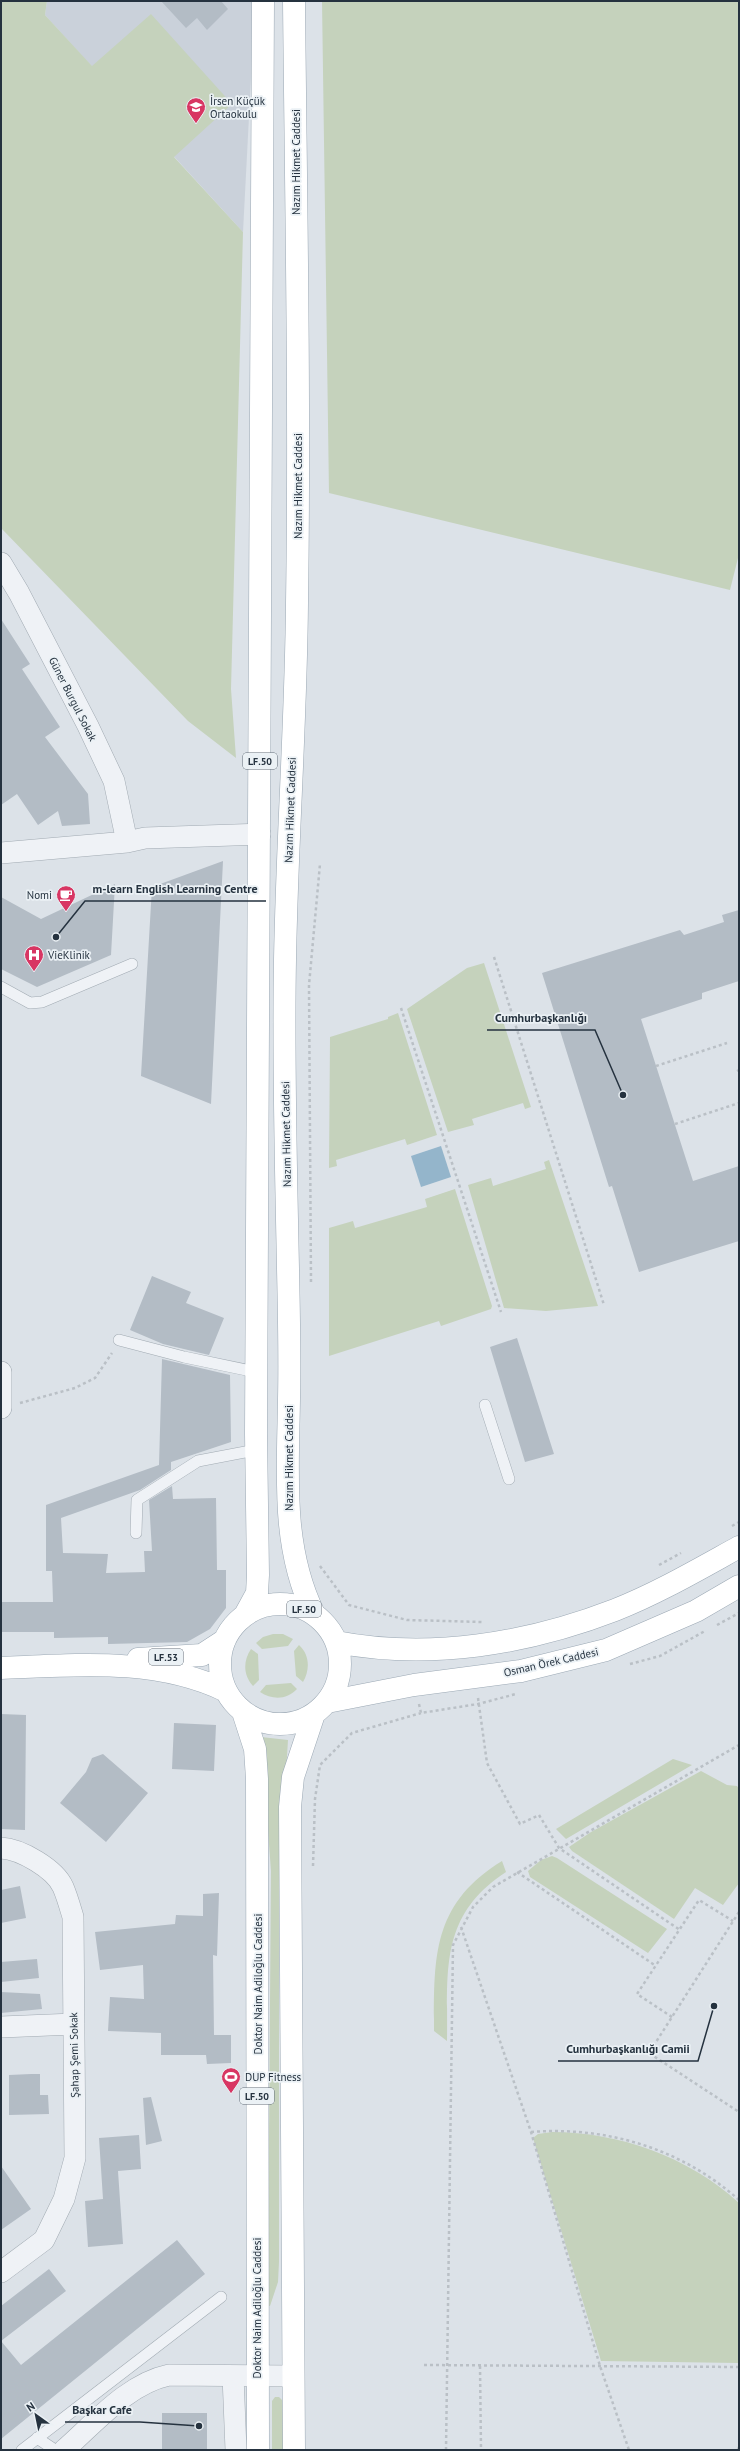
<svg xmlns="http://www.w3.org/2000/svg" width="740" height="2451" viewBox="0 0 740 2451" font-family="'PT Sans',sans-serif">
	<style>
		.built { fill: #cad1da }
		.green { fill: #c5d2bc }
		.water { fill: #94b5cb }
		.building { fill: #b3bcc5 }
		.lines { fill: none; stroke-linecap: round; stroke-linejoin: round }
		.service-casing { stroke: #a1aab2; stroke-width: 12 }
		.minor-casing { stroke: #a1aab2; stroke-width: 22 }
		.primary-casing { stroke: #9ba8b4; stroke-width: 23 }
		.path { stroke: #bac0c6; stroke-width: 2.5; stroke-dasharray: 3 3; stroke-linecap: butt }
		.service { stroke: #eff2f6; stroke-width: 11 }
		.minor { stroke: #eff2f6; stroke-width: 21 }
		.primary { stroke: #fff; stroke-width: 22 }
		.labels { text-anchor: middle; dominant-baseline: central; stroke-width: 3.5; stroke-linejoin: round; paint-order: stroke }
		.shield { fill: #ebf1f5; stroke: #606b76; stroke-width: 1 }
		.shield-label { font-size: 10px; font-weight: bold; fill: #25323f }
		.poi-label { font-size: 11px; fill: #25323f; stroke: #ebf1f5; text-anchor: start }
		.street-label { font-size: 11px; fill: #25323f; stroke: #ebf1f5 }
		.leader { fill: none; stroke: #25323f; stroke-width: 1.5 }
		.callout-dot { fill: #25323f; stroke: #ebf1f5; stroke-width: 1.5 }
		.callout-label { font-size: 12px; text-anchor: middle; font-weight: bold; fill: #25323f; stroke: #ebf1f5; stroke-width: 3.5; stroke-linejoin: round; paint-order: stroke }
	</style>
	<rect width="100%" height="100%" fill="#dce2e8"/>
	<path class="built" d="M47,1H255L243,232L45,15Z"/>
	<path class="green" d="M1,1H47L45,15L92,66L151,14L232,104L174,157L243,232L231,689L236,758L188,721L1,528Z
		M322,1H739V554L730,590L329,493Z
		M484,963L531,1107L525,1109L523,1103L472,1119L474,1125L448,1132L407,1009L467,968Z
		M398,1013L437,1135L407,1145L405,1139L336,1160L337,1166L329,1168L330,1037L388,1019V1017Z
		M549,1160L598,1306L546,1311L504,1308L468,1185L491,1178L493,1186L546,1169L544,1162Z
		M455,1189L492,1306L491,1309L441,1326L439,1321L329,1356V1228L353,1221L355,1228L427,1207L425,1199Z
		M273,1634H283L293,1639L288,1646L262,1649L256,1643L263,1637Z
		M299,1645C310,1655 310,1670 303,1682L296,1676L294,1651Z
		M251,1649L258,1654L259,1680L253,1686C243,1675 243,1661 251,1649Z
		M291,1683L297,1689C287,1700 272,1700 260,1692L266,1685Z
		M261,1737L288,1740L279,1885V2262L278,2282L270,2306H267L268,2270L271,1871Z
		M673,1759L692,1765L566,1839L556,1829Z
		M701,1771L727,1785L737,1786L739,1789V1883L723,1905L695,1888L674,1919L572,1851L569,1847L591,1832Z
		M552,1856L557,1858L667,1929L648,1953L530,1877L528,1871L541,1860Z
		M502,1861L506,1872C439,1916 448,1970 447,2041L434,2031C434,1957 432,1904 502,1861Z
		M552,2132C619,2132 689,2157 739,2203V2363L601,2361L533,2138L538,2134Z
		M275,2397H279L283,2401L285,2450H272V2401Z"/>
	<path class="water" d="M441,1146L451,1177L421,1187L411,1156Z"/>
	<path class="building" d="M161,1H221L228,9L207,30L197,18L186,28Z
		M1,619L30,664L22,669L60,727L45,737L88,794L90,824L62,826L58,811L38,825L17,794L1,805Z
		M223,861L211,1104L141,1076L152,887Z
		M115,884L111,955L37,987L1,969V897L41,919Z
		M739,910V981L702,993V999L641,1019L693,1181L739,1166V1241L639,1272L612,1186L609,1187L542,973L680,930L684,935L724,922L722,915Z
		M152,1276L191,1292L186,1303L224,1318L209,1355L163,1344L130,1330Z
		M517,1338L554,1454L525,1462L490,1347Z
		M162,1359L230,1375L231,1442L171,1462V1470L140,1490L61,1518L63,1553L108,1554L106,1573L145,1572L144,1551H152L149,1500L172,1486L173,1499L216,1498L217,1570H226V1608L210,1629L187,1642L108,1644V1637L54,1638V1632H1V1602H53L52,1571H46V1505L159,1465Z
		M1,1714L26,1715L25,1830L1,1829Z
		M174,1723L216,1725L214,1771L172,1769Z
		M103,1754L148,1793L106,1842L60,1803L86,1772L92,1758Z
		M20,1886L26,1918L1,1923V1890Z
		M219,1893L217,1956L213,1955L214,2035H231V2063L207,2064L206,2055H161V2033L108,2031L110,1997L144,1999L143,1965L100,1970L95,1932L175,1924L176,1915L203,1916V1894Z
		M37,1959L39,1978L1,1982V1962Z
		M1,1992L40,1994L42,2009L1,2013Z
		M31,2074H40V2095H48L49,2114L9,2115V2075Z
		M151,2097L162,2141L146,2145L143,2098Z
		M139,2135L141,2169L118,2171L123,2244L88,2247L85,2201L103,2199L99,2138Z
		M1,2166L31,2209L1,2230Z
		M177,2240L205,2274L1,2439V2306L49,2269L66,2291L1,2341L21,2365Z
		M162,2413H207V2450H162Z"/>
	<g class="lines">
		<g class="service-casing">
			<path id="service" d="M1,987L30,1003L42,1002L132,964
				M119,1340L184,1357L256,1372
				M485,1405L509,1479
				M136,1533L137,1500L198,1461L256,1450
				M37,2438L55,2450
				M22,2450L221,2297"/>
		</g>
		<g class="minor-casing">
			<path id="minor" d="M1,563L19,593L88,726L114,781L127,842
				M1,853L127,842L145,838L260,834
				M1,1372V1408
				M1,1848C21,1849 55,1869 63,1887C67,1896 70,1907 73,1917L75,2158L64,2199L44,2240L1,2272
				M1,2027L74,2024
				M233,2376L236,2450
				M64,2450C95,2423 127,2384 169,2375L293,2376"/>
		</g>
		<g class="primary-casing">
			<path id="primary" d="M294,1C296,201 300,402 297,603C296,722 287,841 285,960C283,1063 286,1166 288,1269C289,1313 290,1356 289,1399C288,1473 281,1547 314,1614
				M220 1664a60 60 0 1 1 120 0a60 60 0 1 1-120 0Z
				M245,1615L257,1593L258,1575L256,1434L263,1
				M336,1642C429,1660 527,1644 615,1610C658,1593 699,1569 739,1547
				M138,1659L202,1655L225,1640
				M1,1668C76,1665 156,1657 226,1691
				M327,1702L414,1685L521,1671L606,1650L696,1611L739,1586
				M243,1712L255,1749L257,1779L258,2450
				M294,2450L290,1807L293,1777L314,1714"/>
		</g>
		<path class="path" d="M494,957L604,1305
			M401,1008L501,1312
			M656,1066L727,1043
			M737,1071L739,1070
			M675,1124L739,1103
			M311,1282L309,985L320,864
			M20,1403L75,1388L95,1378L112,1353
			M732,1526L739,1522
			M659,1565L681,1553
			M320,1566L349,1605L407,1620L483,1622
			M717,1625L739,1613
			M630,1664L660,1656L705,1631
			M478,1698L487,1763L520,1824L539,1815L559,1848L680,1930
			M419,1704L421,1713L478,1704L516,1694
			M313,1866L315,1799L320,1765L352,1733L421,1713
			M517,1872L656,1966
			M739,1912L649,2053L739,2112
			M461,1927L531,2132L600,2366L629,2450
			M672,2017L637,1994L699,1900L733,1921
			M531,2132C607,2126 682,2149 739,2200
			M424,2365L739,2367
			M480,2366L481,2450
			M446,2450L453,1945L473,1907L493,1887L739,1745
			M738,2450L739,2447"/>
		<use href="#service" class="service"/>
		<use href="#minor" class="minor"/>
		<use href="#primary" class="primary"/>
	</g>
	<defs>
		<g id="school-pin" transform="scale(1)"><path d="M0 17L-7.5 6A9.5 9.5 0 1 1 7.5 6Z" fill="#d83663" stroke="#ebf1f5"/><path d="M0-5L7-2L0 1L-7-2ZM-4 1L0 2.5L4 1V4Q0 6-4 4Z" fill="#fff"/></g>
		<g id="cafe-pin" transform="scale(1)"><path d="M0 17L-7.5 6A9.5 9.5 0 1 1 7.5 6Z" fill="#d83663" stroke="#ebf1f5"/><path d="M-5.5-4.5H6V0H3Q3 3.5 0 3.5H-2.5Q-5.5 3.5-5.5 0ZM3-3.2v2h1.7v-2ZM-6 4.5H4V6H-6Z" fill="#fff"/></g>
		<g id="hospital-pin" transform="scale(1)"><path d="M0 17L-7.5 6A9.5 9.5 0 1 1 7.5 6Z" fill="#d83663" stroke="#ebf1f5"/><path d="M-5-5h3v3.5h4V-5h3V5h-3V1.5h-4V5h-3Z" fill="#fff"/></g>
		<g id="stadium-pin" transform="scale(1)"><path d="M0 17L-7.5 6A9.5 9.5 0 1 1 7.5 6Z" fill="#d83663" stroke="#ebf1f5"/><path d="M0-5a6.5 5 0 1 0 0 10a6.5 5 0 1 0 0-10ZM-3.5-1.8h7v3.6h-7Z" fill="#fff"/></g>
	</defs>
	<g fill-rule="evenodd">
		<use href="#school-pin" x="196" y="107"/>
		<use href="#cafe-pin" x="66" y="895"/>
		<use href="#hospital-pin" x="34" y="955"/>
		<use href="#stadium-pin" x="231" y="2077"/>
	</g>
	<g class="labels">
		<g class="shield">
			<rect x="243" y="753" width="34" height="16" rx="3"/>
			<rect x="287" y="1601" width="34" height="16" rx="3"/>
			<rect x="149" y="1649" width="34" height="16" rx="3"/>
			<rect x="240" y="2088" width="34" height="16" rx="3"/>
		</g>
		<g class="shield-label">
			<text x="260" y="761">LF.50</text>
			<text x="304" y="1609">LF.50</text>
			<text x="166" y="1657">LF.53</text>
			<text x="257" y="2096">LF.50</text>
		</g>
		<g class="poi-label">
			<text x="210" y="101">İrsen Küçük<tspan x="210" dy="13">Ortaokulu</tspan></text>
			<text x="52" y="895" text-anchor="end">Nomi</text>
			<text x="48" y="955">VieKlinik</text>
			<text x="245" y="2077">DUP Fitness</text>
		</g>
		<g class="street-label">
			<text transform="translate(296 162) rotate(-90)">Nazım Hikmet Caddesi</text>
			<text transform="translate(298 486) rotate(-90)">Nazım Hikmet Caddesi</text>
			<text transform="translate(73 699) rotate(63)">Güner Burgul Sokak</text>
			<text transform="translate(290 810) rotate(-88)">Nazım Hikmet Caddesi</text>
			<text transform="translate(286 1134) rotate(-91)">Nazım Hikmet Caddesi</text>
			<text transform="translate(289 1458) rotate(-90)">Nazım Hikmet Caddesi</text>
			<text transform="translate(551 1662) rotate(-13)">Osman Örek Caddesi</text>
			<text transform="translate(258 1984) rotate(-90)">Doktor Naim Adiloğlu Caddesi</text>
			<text transform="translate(74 2055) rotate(-91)">Şahap Şemi Sokak</text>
			<text transform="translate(257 2308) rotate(-90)">Doktor Naim Adiloğlu Caddesi</text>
		</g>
	</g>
	<path class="leader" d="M56 937L85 901H266M623 1095L595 1030H487M714 2006L698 2061H558M199 2426L140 2422H65"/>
	<g class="callout-dot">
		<circle cx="56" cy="937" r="4"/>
		<circle cx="623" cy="1095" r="4"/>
		<circle cx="714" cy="2006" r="4"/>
		<circle cx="199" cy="2426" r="4"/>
	</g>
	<g class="callout-label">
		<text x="175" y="893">m-learn English Learning Centre</text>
		<text x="541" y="1022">Cumhurbaşkanlığı</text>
		<text x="628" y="2053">Cumhurbaşkanlığı Camii</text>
		<text x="102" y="2414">Başkar Cafe</text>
	</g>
	<rect width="740" height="2451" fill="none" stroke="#25323f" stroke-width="4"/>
	<g transform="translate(36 2415) rotate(327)" stroke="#ebf1f5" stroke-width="3" paint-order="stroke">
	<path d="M0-3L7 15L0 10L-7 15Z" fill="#25323f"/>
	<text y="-6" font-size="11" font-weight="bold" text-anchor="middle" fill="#25323f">N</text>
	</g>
</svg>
